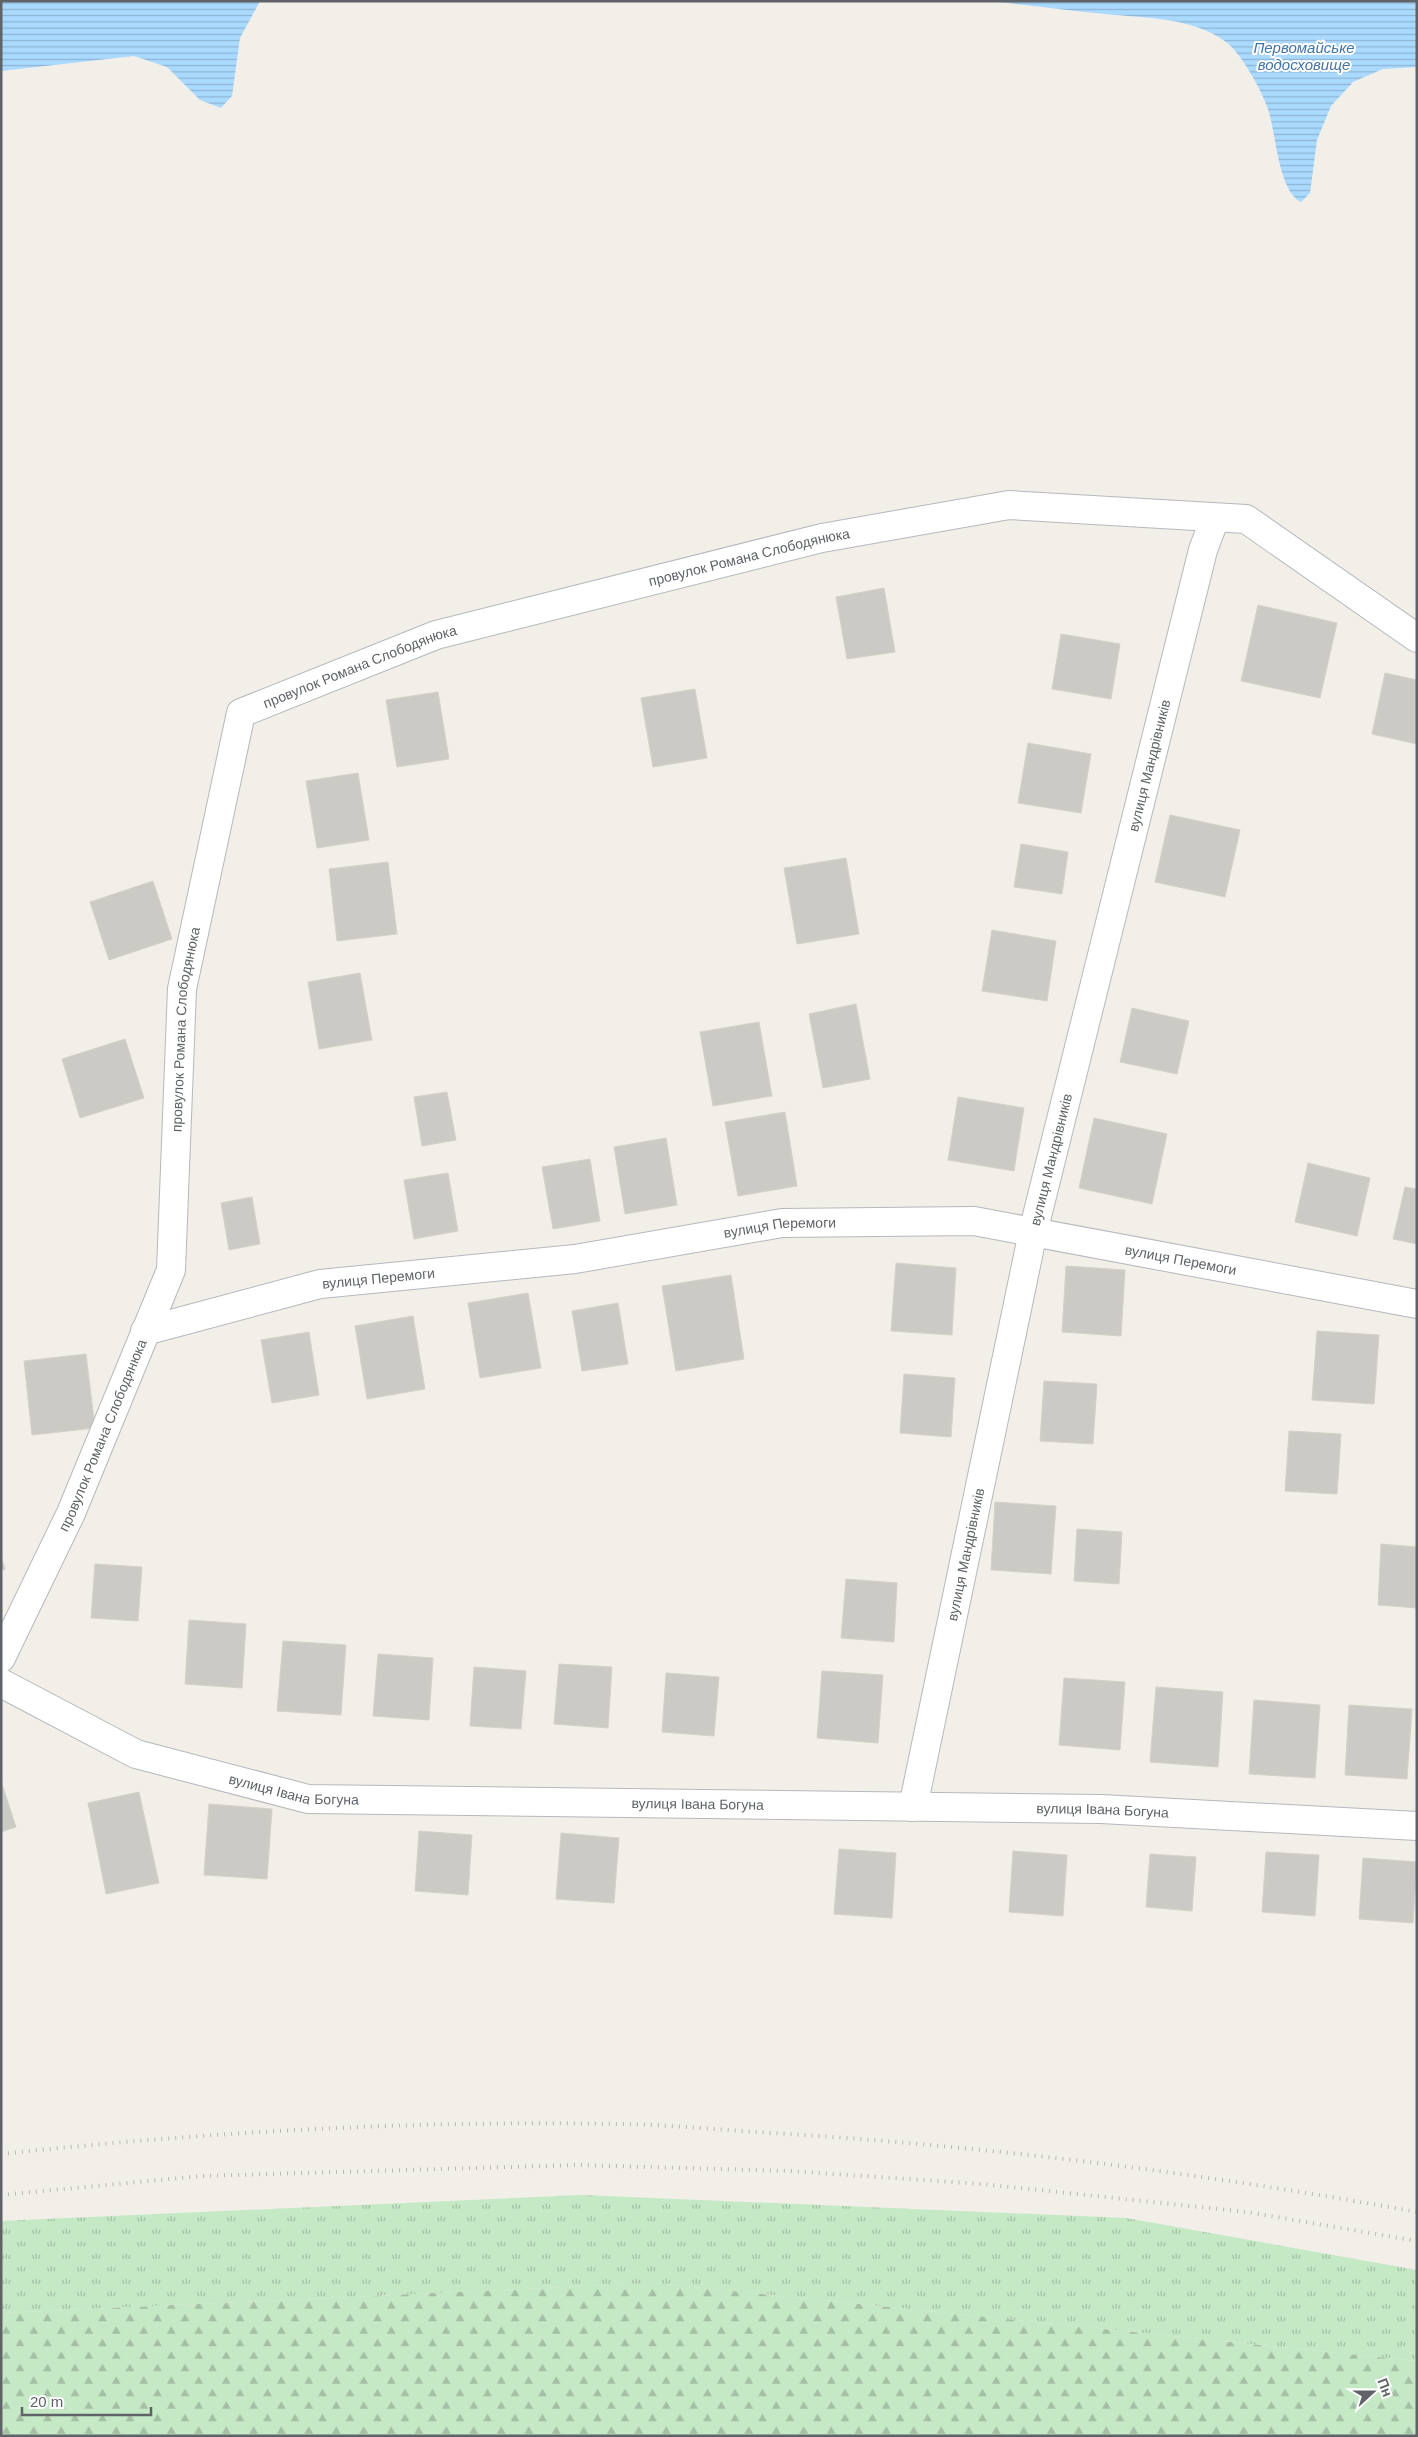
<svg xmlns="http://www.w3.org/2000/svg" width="1418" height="2437" viewBox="0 0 1418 2437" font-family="Helvetica,sans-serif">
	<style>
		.grass { fill: url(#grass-tufts) }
		.forest { fill: url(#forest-firs) }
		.water { fill: url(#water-rules) }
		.building { fill: #cccac5; stroke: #d6d1c6 }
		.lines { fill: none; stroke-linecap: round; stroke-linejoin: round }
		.street-casing { stroke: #b5b8bc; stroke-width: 30 }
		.street { stroke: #fff; stroke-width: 28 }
		.rail { stroke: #b6b7b8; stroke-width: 4; stroke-dasharray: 1 6; stroke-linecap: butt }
		.labels { text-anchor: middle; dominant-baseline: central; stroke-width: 4; stroke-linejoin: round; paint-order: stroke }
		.street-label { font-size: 14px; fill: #5f6368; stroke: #fff }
		.water-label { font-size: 15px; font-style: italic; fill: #4174aa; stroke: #fff }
	</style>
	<defs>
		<pattern id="grass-tufts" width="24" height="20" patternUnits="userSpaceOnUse" patternTransform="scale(1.25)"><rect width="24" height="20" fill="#c5e8c5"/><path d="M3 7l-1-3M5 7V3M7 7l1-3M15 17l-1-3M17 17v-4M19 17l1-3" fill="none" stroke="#a3c0a4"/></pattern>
		<pattern id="forest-firs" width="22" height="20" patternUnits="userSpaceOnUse" patternTransform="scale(1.25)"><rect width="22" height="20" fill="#c5e8c5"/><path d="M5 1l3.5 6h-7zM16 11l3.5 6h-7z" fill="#a3c0a4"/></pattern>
		<pattern id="water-rules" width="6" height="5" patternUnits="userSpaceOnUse" patternTransform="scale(1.25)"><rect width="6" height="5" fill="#aadaff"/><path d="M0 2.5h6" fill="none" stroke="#8eb4d2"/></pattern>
	</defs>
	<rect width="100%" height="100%" fill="#f1efe8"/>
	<path class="grass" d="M582,2195L1126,2218L1417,2270V2361L654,2283L1,2313V2221Z"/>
	<path class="forest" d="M654,2283L1417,2361V2436H1V2313Z"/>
	<path class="water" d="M1,1H262L259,3L240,38L232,96L221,108L200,100L167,67L134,56L1,71Z
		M989,1H1417V67L1383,69L1353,82L1331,106L1317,140L1310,193L1301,202C1278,191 1276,132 1268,109C1262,91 1241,53 1226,42C1193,17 1144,18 1105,14C1066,10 1028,5 989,1Z"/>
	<path class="building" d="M884,588L895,652L847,659L836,597Z
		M1258,605L1337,623L1320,698L1241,681Z
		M1061,634L1120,644L1111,699L1052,689Z
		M1385,673L1417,680V744L1372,734Z
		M695,689L707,758L653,767L641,698Z
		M438,692L449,759L397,767L386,700Z
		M1028,743L1091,754L1081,813L1018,803Z
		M358,773L369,840L317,848L306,781Z
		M1170,815L1240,830L1225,897L1155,882Z
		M1021,844L1068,852L1062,894L1014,887Z
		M846,858L859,934L797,944L784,868Z
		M388,862L397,934L337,941L329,869Z
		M153,881L172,939L109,960L90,902Z
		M992,930L1056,941L1047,1001L982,991Z
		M360,973L372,1040L319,1049L308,982Z
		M856,1004L870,1079L823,1088L809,1014Z
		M1132,1008L1189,1021L1177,1074L1120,1062Z
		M759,1022L772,1096L713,1106L700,1032Z
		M125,1039L144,1098L80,1118L62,1059Z
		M447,1092L456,1140L422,1146L414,1097Z
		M958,1097L1024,1108L1014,1171L948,1160Z
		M785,1112L797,1186L738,1196L725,1122Z
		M1094,1118L1167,1134L1152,1204L1079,1188Z
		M666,1138L677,1205L625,1214L614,1147Z
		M590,1159L600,1221L553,1229L542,1167Z
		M1308,1163L1370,1178L1357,1236L1295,1222Z
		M448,1173L458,1231L414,1239L404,1180Z
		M1405,1187L1417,1189V1244L1393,1239Z
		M252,1197L260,1244L229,1250L221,1203Z
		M896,1263L956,1268L952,1335L891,1331Z
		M1066,1266L1125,1270L1121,1336L1062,1332Z
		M731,1275L744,1359L676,1371L662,1286Z
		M528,1293L541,1368L480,1378L468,1303Z
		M618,1303L628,1364L582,1371L572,1311Z
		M413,1316L425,1389L367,1399L355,1326Z
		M1317,1331L1379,1335L1374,1404L1312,1400Z
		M309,1332L319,1395L272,1403L261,1340Z
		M86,1354L95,1428L32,1435L24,1361Z
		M904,1374L955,1378L951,1437L900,1433Z
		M1044,1381L1097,1384L1093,1444L1040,1441Z
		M1289,1431L1341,1434L1337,1494L1285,1491Z
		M995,1502L1056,1506L1051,1574L991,1570Z
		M1077,1529L1122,1532L1119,1584L1074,1581Z
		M1381,1544L1417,1547V1608L1378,1605Z
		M1,1557L5,1569L1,1570Z
		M95,1564L142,1567L138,1621L91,1618Z
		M846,1579L897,1583L894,1642L841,1638Z
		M189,1620L246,1624L242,1688L185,1684Z
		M283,1641L346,1645L341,1715L277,1711Z
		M378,1654L433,1658L429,1720L373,1716Z
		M559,1664L612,1667L608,1728L554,1724Z
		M474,1667L526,1671L521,1729L470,1726Z
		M822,1671L883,1675L878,1743L817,1738Z
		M666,1673L719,1677L714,1736L662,1732Z
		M1064,1678L1125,1682L1120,1750L1059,1745Z
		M1156,1687L1223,1692L1218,1767L1150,1762Z
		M1254,1700L1320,1705L1315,1778L1249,1774Z
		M1349,1705L1412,1709L1407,1779L1345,1775Z
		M1,1781L16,1827L1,1832Z
		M139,1792L159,1883L106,1894L88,1803Z
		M209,1804L272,1809L267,1879L204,1875Z
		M419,1831L472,1835L468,1895L415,1891Z
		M561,1833L619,1838L614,1903L556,1899Z
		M839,1849L896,1853L892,1918L834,1914Z
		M1013,1851L1067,1855L1063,1916L1009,1912Z
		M1266,1852L1319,1855L1315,1916L1262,1912Z
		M1150,1854L1196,1857L1192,1911L1146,1907Z
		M1363,1858L1417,1862L1413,1923L1359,1919Z"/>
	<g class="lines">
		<g class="street-casing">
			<g id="street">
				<path id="s1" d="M145,1331L320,1284L575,1259L782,1223L974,1221L1417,1304"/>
				<path id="s2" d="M1,1658L71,1513L171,1270L182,989L241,713L436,635L822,538L1009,505L1246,519L1417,638"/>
				<path id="s3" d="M1,1683L136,1754L308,1799L1101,1809L1417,1826"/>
				<path id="s4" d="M913,1807L1033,1232L1203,550L1215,518"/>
			</g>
		</g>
		<use href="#street" class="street"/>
		<path class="rail" d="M1,2154C207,2132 415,2120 622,2124C672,2125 722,2130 772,2133C988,2146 1203,2173 1417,2212
			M1,2195L201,2176L578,2165L790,2171L982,2184L1247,2212L1417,2241"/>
	</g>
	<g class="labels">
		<g class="street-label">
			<text stroke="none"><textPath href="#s2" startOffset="1520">провулок Романа Слободянюка</textPath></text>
			<text stroke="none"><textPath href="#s2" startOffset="1115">провулок Романа Слободянюка</textPath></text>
			<text stroke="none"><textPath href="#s4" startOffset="1068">вулиця Мандрівників</textPath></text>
			<text stroke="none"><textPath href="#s2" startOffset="665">провулок Романа Слободянюка</textPath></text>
			<text stroke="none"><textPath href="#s4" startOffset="662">вулиця Мандрівників</textPath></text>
			<text stroke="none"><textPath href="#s1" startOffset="645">вулиця Перемоги</textPath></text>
			<text stroke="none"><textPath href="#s1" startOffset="1050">вулиця Перемоги</textPath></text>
			<text stroke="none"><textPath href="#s1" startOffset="240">вулиця Перемоги</textPath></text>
			<text stroke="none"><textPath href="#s2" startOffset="245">провулок Романа Слободянюка</textPath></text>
			<text stroke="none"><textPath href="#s4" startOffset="258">вулиця Мандрівників</textPath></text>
			<text stroke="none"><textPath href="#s3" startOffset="315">вулиця Івана Богуна</textPath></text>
			<text stroke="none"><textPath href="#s3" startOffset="720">вулиця Івана Богуна</textPath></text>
			<text stroke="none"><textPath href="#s3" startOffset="1125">вулиця Івана Богуна</textPath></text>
		</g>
		<g class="water-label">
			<text x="1304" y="47">Первомайське<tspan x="1304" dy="17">водосховище</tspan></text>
		</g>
	</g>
	<rect width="1418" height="2437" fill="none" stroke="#5f6368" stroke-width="5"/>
	<g transform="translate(1373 2392) rotate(69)" stroke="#ffffff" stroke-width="4" paint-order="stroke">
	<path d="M0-4L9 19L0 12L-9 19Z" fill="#5f6368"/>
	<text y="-8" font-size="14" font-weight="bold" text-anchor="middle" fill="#5f6368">Пн</text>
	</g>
	<path d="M22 2407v8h129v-8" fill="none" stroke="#5f6368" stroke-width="2.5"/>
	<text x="30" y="2407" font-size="15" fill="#5f6368" stroke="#ffffff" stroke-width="4" paint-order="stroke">20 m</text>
</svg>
